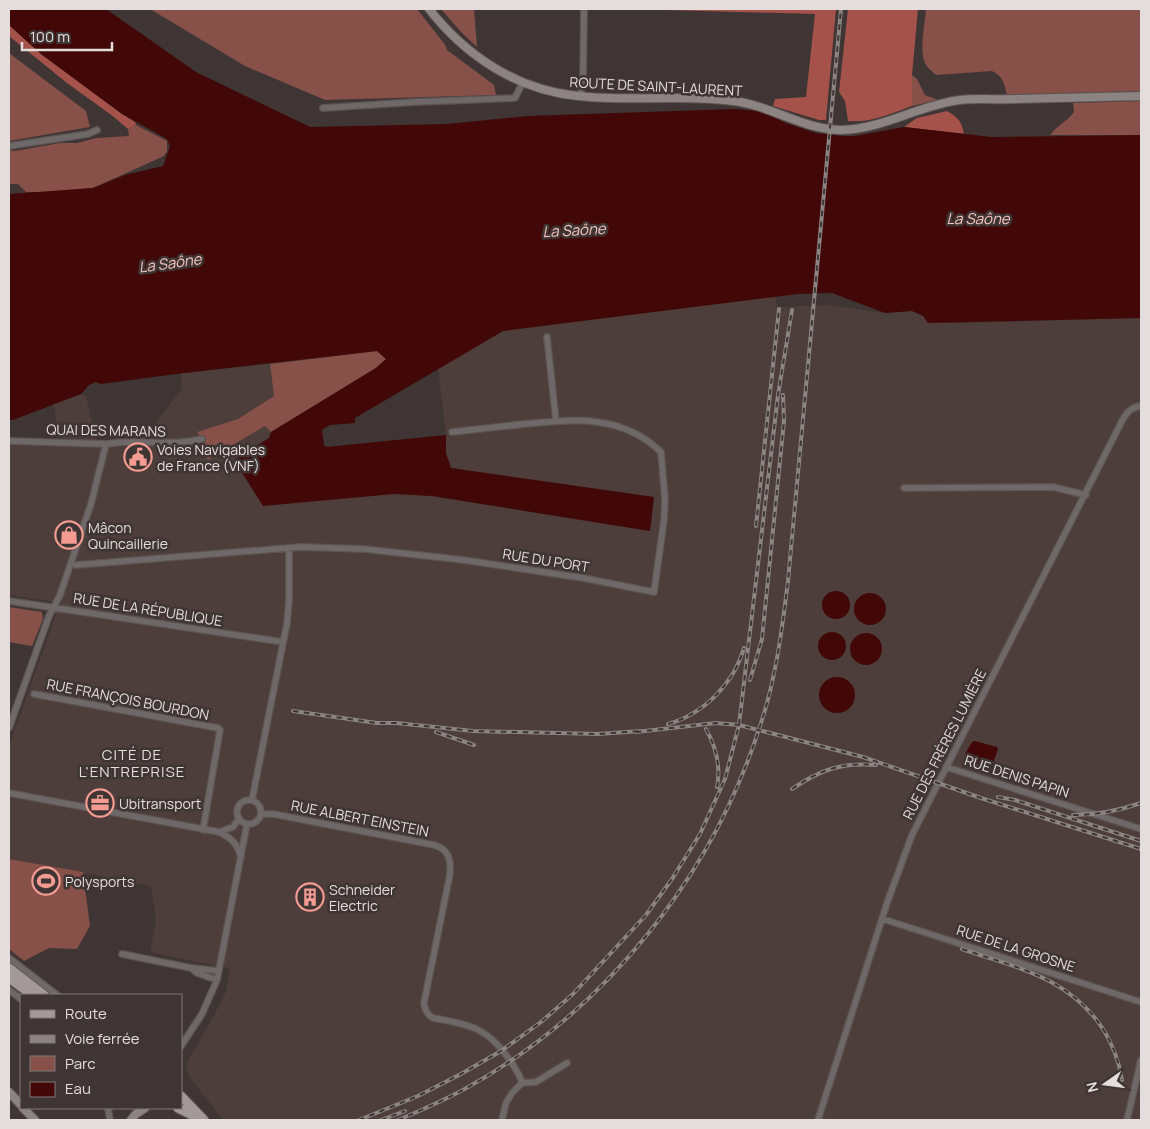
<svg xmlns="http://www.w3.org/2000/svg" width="1150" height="1129" viewBox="0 0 1150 1129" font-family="Manrope,sans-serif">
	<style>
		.built { fill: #4d3d3b }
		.green { fill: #875049 }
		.forest { fill: #a4524a }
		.water { fill: #420807 }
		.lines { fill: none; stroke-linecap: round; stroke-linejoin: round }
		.street-casing { stroke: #5c5352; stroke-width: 8 }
		.secondary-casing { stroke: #5c5352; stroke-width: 10 }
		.primary-casing { stroke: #5c5352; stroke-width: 11 }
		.street { stroke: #6e6968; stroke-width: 5.5 }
		.secondary { stroke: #8c8483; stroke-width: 8 }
		.primary { stroke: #a29998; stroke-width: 9 }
		.rail-casing { stroke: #8b8483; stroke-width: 4 }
		.rail { stroke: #3e3534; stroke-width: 2; stroke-dasharray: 5.5; stroke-linecap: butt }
		.labels { text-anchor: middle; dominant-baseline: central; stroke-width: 5; stroke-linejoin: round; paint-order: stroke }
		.street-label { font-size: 14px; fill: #e3dddd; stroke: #3e3534 }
		.poi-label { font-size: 14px; fill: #e3dddd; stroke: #3e3534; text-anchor: start }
		.water-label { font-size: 15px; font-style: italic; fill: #f5c5be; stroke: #3e3534 }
		.neighbourhood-label { font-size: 15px; letter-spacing: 1px; fill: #e3dddd; stroke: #3e3534 }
	</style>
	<rect width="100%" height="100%" fill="#3e3534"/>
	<path class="built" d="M775,296L777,307L828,305L885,313L912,311L923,316L948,323L1141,318V1120H223L188,1075L186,1065L221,1002L226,991L230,969L150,952L156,921L151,886L9,859V746L60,603L9,595V445L61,446L53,404L81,394L86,396L98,446L138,447L150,440V429L182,389L181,373L270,364L274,396L238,419L198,432L202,439L208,460L265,426L271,432L269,438L234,460L394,494L432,496L649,531L654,497L451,468L446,453V435L438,369L503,331Z"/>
	<path class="green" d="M150,9H417L446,46L447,50L494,85L496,95L325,100L245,66Z
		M441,9H474L477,47L462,33Z
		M926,9H1141V91L1007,95C1004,84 1004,77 992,71L936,75C932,71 927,68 925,63C919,50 925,23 926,9Z
		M9,53L86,111L90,127L9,141Z
		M912,75L917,79L925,95L938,100L912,106Z
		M1141,101V135H1050C1058,125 1066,122 1074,112L1073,103Z
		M136,125L167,141V151L164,156L93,188L49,192H26L18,184H9V150L15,151L60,143H77L96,138L129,136L128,129Z
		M377,351L386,359L376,368L271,432L265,426L208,460L202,449V439L197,432L238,419L274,396L270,364Z
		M9,607L42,612L43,619L32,646L9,642Z
		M9,859L83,872L90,926L77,949L49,948L24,961L9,949Z"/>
	<path class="forest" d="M629,9H836L826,120H819L773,106L775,99L806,97L815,14Z
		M848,9H918L912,75V106C890,114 871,123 848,121L845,101L839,92Z
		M9,25L41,54L122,114L135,122L136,125L128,129L114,117L67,83L9,36Z
		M947,111C958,117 962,122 964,134L904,127L917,118Z"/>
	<path class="water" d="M9,9H106L196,72L310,127L447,124L528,116L734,109L760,111L786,123L816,133L843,136H855L904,127L992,137L1141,135V318L928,323L923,316L912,311L885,313L832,293L798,294L503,331L355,418V423L330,425L322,430L324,445L326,447L446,435V453L451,468L654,497L650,531L432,496L394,494L263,506L234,460L269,438L271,432L376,368L386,359L377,351C285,362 193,371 101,384L96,382L89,385L81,394L13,420H9V194L93,188L125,175L163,166L170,146L167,139L122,114L41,54L9,25Z
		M822 605a14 14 0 1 1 28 0a14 14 0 1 1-28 0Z
		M854 609a16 16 0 1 1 32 0a16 16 0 1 1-32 0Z
		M818 646a14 14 0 1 1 28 0a14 14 0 1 1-28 0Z
		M850 649a16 16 0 1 1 32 0a16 16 0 1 1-32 0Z
		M819 695a18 18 0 1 1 36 0a18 18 0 1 1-36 0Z
		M975,741L997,747L998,749L991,769L967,760L965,754L972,742Z"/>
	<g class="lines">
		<g class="street-casing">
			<path id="street" d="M580,97L583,81L584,9
				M323,108L415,102L515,98L523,82
				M9,146L88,134L97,130
				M547,337L556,421
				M9,441L106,444C138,438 170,447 202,439
				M904,488L1053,487L1086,495
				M76,565L301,547L364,549L464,560L583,578L654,592L664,520L665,500L661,452C622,414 574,419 524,424C500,427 476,429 452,432
				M9,601L283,642
				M34,694L218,728L220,730L203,830
				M9,728L49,616L60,595L91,504L106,444
				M946,767L1141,829
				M9,793L219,832C231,838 237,843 241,857
				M237 812a12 12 0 1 1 24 0a12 12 0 1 1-24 0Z
				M252,800L287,623L289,601V548
				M261,814H273L434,845C449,849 451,860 450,874L424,1003C425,1010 427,1015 433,1018C469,1024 488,1028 509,1059C514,1067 520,1074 522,1083L512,1093L506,1103L502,1120
				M219,832L233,827L239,819
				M883,919L1141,1002
				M122,954L191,968
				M9,958L57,995
				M217,980L197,973L191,968L219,971
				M9,990L21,999
				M181,1046L202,1014L217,980L247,824
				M522,1083L536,1082L567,1063
				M108,1108L110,1120
				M818,1120L887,903L912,835L1123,419C1128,411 1132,407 1141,406
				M1127,1120L1141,1060"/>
		</g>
		<g class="secondary-casing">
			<path id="secondary" d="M429,9C466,56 517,90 578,96C630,102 682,94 733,101C771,105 803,130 842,130C883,129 919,105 960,100C978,98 998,100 1016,99C1058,98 1100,97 1141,96
				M9,1092L21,1105
				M23,1108L35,1120
				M131,1120L136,1114L145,1108"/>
		</g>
		<g class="primary-casing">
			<path id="primary" d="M9,968L44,995
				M9,978L32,995
				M181,1096L204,1120
				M178,1108L200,1119"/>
		</g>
		<use href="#street" class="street"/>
		<use href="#secondary" class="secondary"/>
		<use href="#primary" class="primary"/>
		<g class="rail-casing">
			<path id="rail" d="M756,526L779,309
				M750,680L762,639L784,421L783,395
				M293,711L377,723H396L473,731L598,734L641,731
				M668,724C704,714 734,683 744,648
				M706,729C716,747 721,767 717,787
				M436,732L474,745
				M636,732L716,723L739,725L863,757L981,798L1141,849
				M792,789C820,770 841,762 876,765
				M998,797L1015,800L1141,841
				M1073,815C1097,815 1118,811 1141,803
				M962,949C1017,968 1069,977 1103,1029C1113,1045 1119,1061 1122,1080
				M359,1120L418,1096L461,1074L501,1051L541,1022L573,994L646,915L672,879L700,834L725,779L739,725L778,395L792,310
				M381,1120L405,1111
				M398,1120C420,1111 442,1101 463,1090C604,1013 712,877 760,726C776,679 782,629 788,581L841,9"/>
		</g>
		<use href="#rail" class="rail"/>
	</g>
	<defs>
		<g id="civic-ring" transform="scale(1.4375)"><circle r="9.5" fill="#3e3534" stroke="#f59c92" stroke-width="1.5"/><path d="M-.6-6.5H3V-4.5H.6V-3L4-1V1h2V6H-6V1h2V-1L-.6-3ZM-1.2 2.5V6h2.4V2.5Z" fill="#f59c92"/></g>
		<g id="shop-ring" transform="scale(1.4375)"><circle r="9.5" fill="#3e3534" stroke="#f59c92" stroke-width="1.5"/><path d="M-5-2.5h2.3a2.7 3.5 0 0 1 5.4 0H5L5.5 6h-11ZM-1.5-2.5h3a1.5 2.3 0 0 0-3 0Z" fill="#f59c92"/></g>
		<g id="office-ring" transform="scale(1.4375)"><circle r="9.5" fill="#3e3534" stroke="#f59c92" stroke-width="1.5"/><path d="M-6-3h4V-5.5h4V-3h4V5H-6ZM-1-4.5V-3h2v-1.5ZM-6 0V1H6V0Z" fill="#f59c92"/></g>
		<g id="stadium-ring" transform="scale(1.4375)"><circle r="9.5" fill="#3e3534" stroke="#f59c92" stroke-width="1.5"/><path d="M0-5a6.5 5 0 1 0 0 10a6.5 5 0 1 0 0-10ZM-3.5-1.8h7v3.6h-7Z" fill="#f59c92"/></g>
		<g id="building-ring" transform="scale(1.4375)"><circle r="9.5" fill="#3e3534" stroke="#f59c92" stroke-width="1.5"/><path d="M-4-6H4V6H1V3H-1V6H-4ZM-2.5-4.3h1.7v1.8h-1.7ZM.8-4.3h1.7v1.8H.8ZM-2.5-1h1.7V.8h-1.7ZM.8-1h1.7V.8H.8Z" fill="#f59c92"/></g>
	</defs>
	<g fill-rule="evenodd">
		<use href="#civic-ring" x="138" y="457"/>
		<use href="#shop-ring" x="69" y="535"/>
		<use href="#office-ring" x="100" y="803"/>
		<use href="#stadium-ring" x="46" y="881"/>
		<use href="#building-ring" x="310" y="897"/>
	</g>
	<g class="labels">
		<g class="street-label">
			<text transform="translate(656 86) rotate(3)">ROUTE DE SAINT-LAURENT</text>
			<text transform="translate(106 430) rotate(1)">QUAI DES MARANS</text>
			<text transform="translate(546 560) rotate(9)">RUE DU PORT</text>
			<text transform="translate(148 609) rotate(9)">RUE DE LA RÉPUBLIQUE</text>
			<text transform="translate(128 699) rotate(11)">RUE FRANÇOIS BOURDON</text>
			<text transform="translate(944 744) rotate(-63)">RUE DES FRÈRES LUMIÈRE</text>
			<text transform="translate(1017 776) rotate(18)">RUE DENIS PAPIN</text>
			<text transform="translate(360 818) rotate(11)">RUE ALBERT EINSTEIN</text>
			<text transform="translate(1016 948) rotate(18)">RUE DE LA GROSNE</text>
		</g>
		<g class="poi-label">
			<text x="157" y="449">Voies Navigables<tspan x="157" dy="16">de France (VNF)</tspan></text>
			<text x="88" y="527">Mâcon<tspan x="88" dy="16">Quincaillerie</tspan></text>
			<text x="119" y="803">Ubitransport</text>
			<text x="65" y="881">Polysports</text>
			<text x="329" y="889">Schneider<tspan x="329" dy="16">Electric</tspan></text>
		</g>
		<g class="water-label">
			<text x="978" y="218">La Saône</text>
			<text transform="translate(574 230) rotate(-3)">La Saône</text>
			<text transform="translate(170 263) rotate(-8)">La Saône</text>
		</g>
		<g class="neighbourhood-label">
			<text x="132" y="754">CITÉ DE<tspan x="132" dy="17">L'ENTREPRISE</tspan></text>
		</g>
	</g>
	<rect width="1150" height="1129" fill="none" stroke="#e3dddd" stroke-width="20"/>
	<rect x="20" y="994" width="162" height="115" fill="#3e3534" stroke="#807878"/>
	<rect x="30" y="1010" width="25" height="8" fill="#a29998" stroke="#807878"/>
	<text x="65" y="1019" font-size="15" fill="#e3dddd">Route</text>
	<rect x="30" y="1035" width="25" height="8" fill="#8b8483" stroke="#807878"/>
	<text x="65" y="1044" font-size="15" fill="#e3dddd">Voie ferrée</text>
	<rect x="30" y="1056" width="25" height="15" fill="#875049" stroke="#807878"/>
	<text x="65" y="1069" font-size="15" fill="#e3dddd">Parc</text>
	<rect x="30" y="1082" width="25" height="15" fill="#420807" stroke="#807878"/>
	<text x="65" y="1094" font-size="15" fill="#e3dddd">Eau</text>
	<g transform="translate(1105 1084) rotate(256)" stroke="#3e3534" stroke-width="4" paint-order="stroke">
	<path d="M0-4L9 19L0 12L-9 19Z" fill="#e3dddd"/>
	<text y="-8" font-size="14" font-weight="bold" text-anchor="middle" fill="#e3dddd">N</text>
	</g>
	<path d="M22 42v8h90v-8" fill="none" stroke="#e3dddd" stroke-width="2.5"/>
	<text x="30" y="42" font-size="15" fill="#e3dddd" stroke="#3e3534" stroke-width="4" paint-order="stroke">100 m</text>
</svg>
